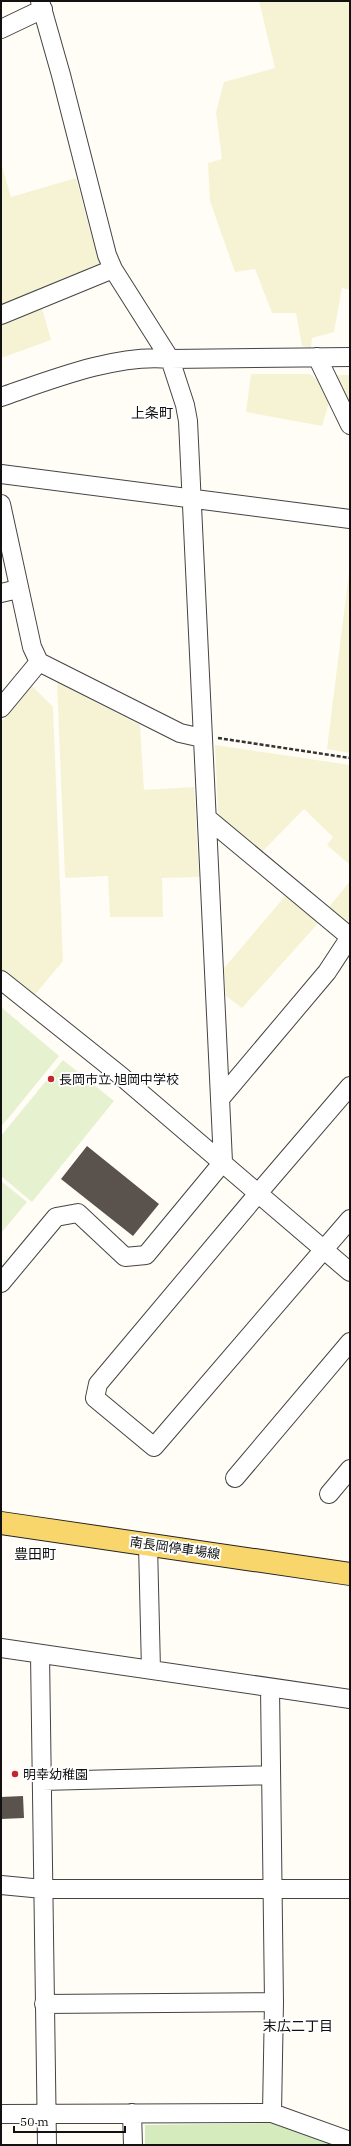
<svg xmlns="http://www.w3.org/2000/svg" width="351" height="2146" viewBox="0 0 351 2146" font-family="'IBM Plex Serif','Noto Sans JP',serif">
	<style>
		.farmland { fill: #f6f3d4 }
		.green { fill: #d5ebbd }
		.pitch { fill: #e6f2cf }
		.building { fill: #5a524d }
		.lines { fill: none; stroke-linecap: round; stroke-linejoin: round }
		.minor-casing { stroke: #444; stroke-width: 20 }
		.major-casing { stroke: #222; stroke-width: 24 }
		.path { stroke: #333; stroke-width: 2.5; stroke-dasharray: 4 2; stroke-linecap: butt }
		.minor { stroke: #fff; stroke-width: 18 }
		.major { stroke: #f9d66b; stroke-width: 22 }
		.poi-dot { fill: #c4262e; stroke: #fff; stroke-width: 1.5 }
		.labels { text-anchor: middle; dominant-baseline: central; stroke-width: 4; stroke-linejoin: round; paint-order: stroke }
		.poi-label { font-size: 13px; fill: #111; stroke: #fff; text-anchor: start }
		.street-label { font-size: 13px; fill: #111; stroke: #fff }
		.neighbourhood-label { font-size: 14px; fill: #111; stroke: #fff }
	</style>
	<rect width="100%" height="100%" fill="#fffdf5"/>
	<path class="farmland" d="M259,1H350V290L342,288L334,332L312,338L311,348L302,346L296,313H272L255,269L235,272L210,201L208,163L222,159L216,112L224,82L275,68Z
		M1,163L11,197L76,178L94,245L102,267L1,309Z
		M41,304L51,340L1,358V320Z
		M251,374H310L321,383L330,399L322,426L246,412Z
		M329,375H350V417Z
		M350,564V753L327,749Z
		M57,682L140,725L144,790L194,787L199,877L162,878L163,917H110L108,876L65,878Z
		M32,686L53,707L63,961L33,997L1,969V722Z
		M215,745L350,765V865L327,845L333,837L304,809L261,853L221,819L218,811Z
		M350,881V925L329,907Z
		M287,894L321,920L242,1008L226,996L224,968Z"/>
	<path class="green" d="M270,2123L333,2145H145V2125Z"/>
	<path class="pitch" d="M1,1007L59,1056L1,1127Z
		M63,1060L114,1101L32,1202L1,1176V1136Z
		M1,1181L27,1202L1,1233Z"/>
	<path class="building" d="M87,1146L159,1204L133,1236L61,1179Z
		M23,1796L24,1818L1,1819V1797Z"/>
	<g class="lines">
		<g class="minor-casing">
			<path id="minor" d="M1,29L43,9
				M1,315L113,269
				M317,357L350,425
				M1,397C50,380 118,353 170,359L350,357
				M1,474L350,519
				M1,504L32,647L39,662L180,733L202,738
				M1,593L18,589
				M1,708L39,662
				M207,818L350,937
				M1,980L121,1076L350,1272
				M350,1086L266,1184L98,1384L95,1398L154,1447L350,1219
				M220,1099L327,972L350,937
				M1,1283L56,1217L78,1213L125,1257L146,1255L223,1162L188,421L185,405L170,359L113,269L107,255L61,75L40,1
				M235,1478L350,1342
				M329,1494L350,1469
				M148,1545L151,1670
				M1,1648L350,1699
				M40,1654L47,2145
				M270,1688L274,2002L272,2113
				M42,1781L271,1775
				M1,1885L43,1889H350
				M44,2004L274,2002
				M132,2113L133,2145
				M1,2114L272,2113L350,2141"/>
		</g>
		<g class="major-casing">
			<path id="major" d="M1,1523L350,1574"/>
		</g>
		<path class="path" d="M218,738L350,758"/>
		<use href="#minor" class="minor"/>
		<use href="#major" class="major"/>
	</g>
	<g class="poi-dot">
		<circle cx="51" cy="1079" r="4"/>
		<circle cx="15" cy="1774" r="4"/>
	</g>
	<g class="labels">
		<g class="poi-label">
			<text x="59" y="1079">長岡市立 旭岡中学校</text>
			<text x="23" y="1774">明幸幼稚園</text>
		</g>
		<g class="street-label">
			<text transform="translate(175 1548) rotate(8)">南長岡停車場線</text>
		</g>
		<g class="neighbourhood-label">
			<text x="152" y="413">上条町</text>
			<text x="35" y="1554">豊田町</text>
			<text x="298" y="2026">末広二丁目</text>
		</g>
	</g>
	<rect width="351" height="2146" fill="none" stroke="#111111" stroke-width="4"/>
	<path d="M14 2126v6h111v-6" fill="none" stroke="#111111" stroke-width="2"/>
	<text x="20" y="2126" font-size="12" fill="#111111" stroke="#ffffff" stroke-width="3" paint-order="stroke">50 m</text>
</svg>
